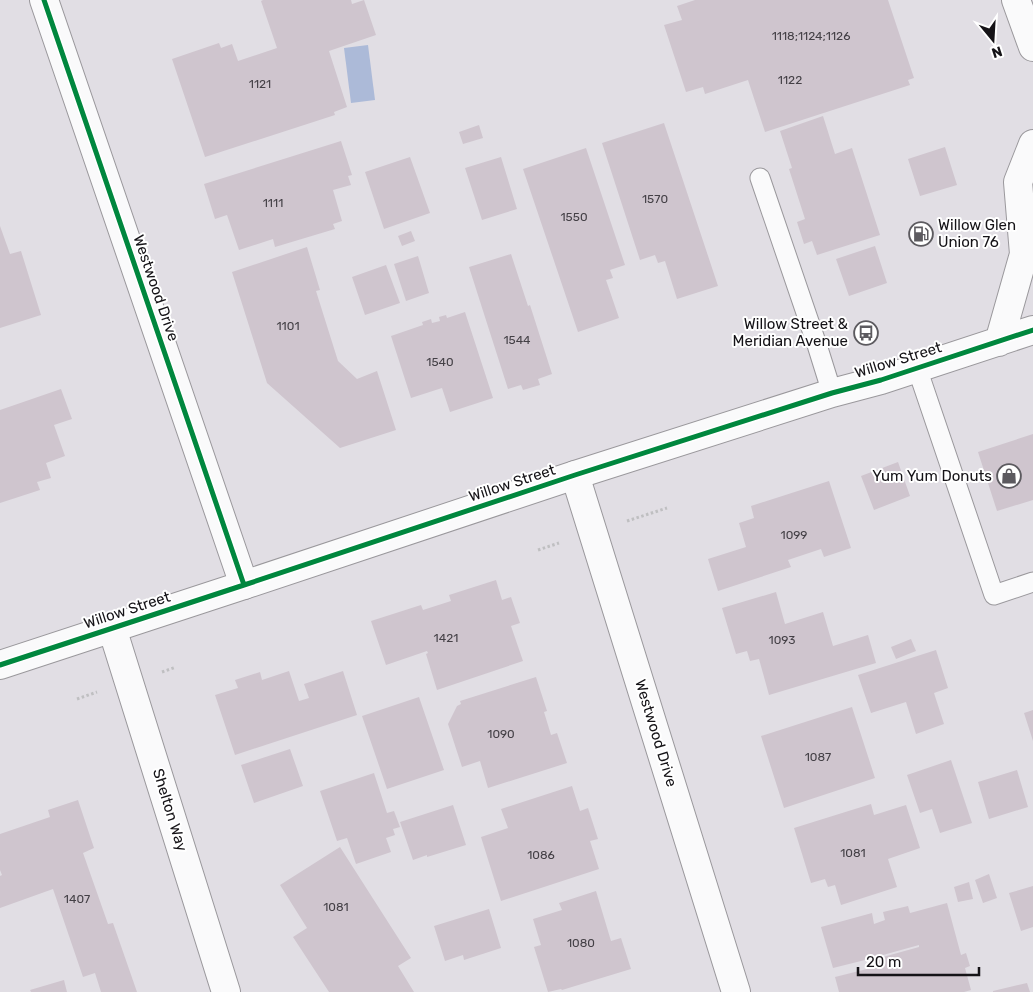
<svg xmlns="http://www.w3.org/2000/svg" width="1033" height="992" viewBox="0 0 1033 992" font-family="Rubik,sans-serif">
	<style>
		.water { fill: #acbad8 }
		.building { fill: #cfc5ce; fill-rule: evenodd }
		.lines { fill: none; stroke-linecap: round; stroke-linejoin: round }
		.service-casing { stroke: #9a989c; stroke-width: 21 }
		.minor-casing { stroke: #9a989c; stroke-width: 30 }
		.secondary-casing { stroke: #9a989c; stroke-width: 30 }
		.path { stroke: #bfbfc1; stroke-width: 3; stroke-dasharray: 2.5 2.5; stroke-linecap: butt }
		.service { stroke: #fafafb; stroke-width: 19 }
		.minor { stroke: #fafafb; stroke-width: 28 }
		.secondary { stroke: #fafafb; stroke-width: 28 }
		.cycleway-casing { stroke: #fff; stroke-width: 8 }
		.cycleway { stroke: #00873e; stroke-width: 5 }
		.labels { text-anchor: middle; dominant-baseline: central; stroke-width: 4; stroke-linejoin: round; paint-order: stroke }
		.number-label { font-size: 12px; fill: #444046 }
		.poi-label { font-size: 15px; fill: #151317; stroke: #fff; text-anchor: end }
		.street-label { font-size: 15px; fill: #151317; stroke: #fff }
	</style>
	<rect width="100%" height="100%" fill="#e1dee4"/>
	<path class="water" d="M368,45L375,100L351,103L344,48Z"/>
	<path class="building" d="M263,0H351L352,4L364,0L376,35L329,51L347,107L334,112L335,115L205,157L172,59L219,43L221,48L232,44L238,61L277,48L261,1Z
		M695,0H888L914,78L908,80L910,85L765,132L748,80L705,94L703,87L686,92L664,25L682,20L677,6Z
		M823,116L835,154L852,148L880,235L817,255L812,241L804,244L797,222L805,219L789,169L792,168L780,131Z
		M664,123L718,286L677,299L665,261L658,263L655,255L640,260L602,143Z
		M479,125L483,138L463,144L459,132Z
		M341,141L352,175L348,176L351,185L333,190L342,221L333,224L335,229L275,247L273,239L239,250L227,215L215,219L204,184Z
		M945,147L957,185L920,196L908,159Z
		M586,148L625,265L610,270L613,278L606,280L619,318L578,332L523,169Z
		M410,157L430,213L384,229L365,172Z
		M501,157L517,209L482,220L465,168Z
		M0,226L10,254L21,251L41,315L0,328Z
		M411,231L415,241L402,246L398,236Z
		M875,246L887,283L849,296L836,259Z
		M307,247L320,290L316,291L338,361L357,379L377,371L396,430L340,448L267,383L232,272Z
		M511,254L528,306L530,305L552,374L538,379L540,385L523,390L521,385L508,389L469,267Z
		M418,256L429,293L406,301L394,264Z
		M386,265L400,303L365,315L352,277Z
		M465,312L493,398L450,412L442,388L411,398L391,336L423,325L422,322L431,319L432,323L440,321L439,317L446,315L447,318Z
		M61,389L72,419L54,425L65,456L46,463L51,478L37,482L40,490L0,503V410Z
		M1033,434V500L997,511L978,452Z
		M898,462L910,496L874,510L861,476Z
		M829,481L851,548L824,557L821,549L788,560L791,567L718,591L708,559L746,547L739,523L754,518L751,506Z
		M496,580L502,600L511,597L520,623L511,626L523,661L437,690L426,654L428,653L427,651L386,665L371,621L421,605L423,610L451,601L449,595Z
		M776,592L785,624L823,612L833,646L868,635L876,663L769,695L759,659L750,661L747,651L736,654L722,608Z
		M911,639L916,651L896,659L891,647Z
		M936,650L948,688L934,693L944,724L916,734L906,702L871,713L858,675Z
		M289,671L299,701L309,698L304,684L343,671L357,715L235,755L215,695L238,688L235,680L260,672L262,680Z
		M536,677L547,711L544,712L551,735L557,733L567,763L488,788L480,761L462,767L448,724L457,706L461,704L460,701Z
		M419,697L444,770L387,789L362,716Z
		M852,707L875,778L784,808L761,736Z
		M1033,710V741L1024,713Z
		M290,749L303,786L254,803L241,765Z
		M951,760L972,823L940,833L932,809L920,813L907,775Z
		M1017,770L1028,807L989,819L978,782Z
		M374,773L387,813L394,811L400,827L393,829L395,835L386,838L391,852L356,864L347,838L337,841L320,791Z
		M572,786L580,811L588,808L598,839L590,841L599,869L501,901L481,837L508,828L501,809Z
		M78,800L94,848L83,853L108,924L113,923L137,992H101L95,973L83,977L53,889L0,908V876L2,875L0,870V834L50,817L48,810Z
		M871,804L874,815L906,805L920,848L888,859L897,887L841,905L835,885L828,887L825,879L811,883L794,828Z
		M453,805L466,845L427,857V855L413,860L400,822Z
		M340,847L411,958L398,966L414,992H329L293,937L307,928L280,885Z
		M989,874L997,898L983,903L975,880Z
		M969,882L973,899L958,902L954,887Z
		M1033,886V927L1021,931L1009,893Z
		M596,891L611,941L621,938L631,969L562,990L561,989L548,992L534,947L541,945L533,919L562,910L559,903Z
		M947,903L961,955L966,953L970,966L965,968L971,990L964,992H839L835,977L871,968L869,959L833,968L821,927L872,913L874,924L885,920L883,912L908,906L910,913ZM919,945V947L883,957V955Z
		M489,909L501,948L464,960L463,955L445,961L434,926Z
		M64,980L67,992H31L30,990Z
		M1027,983L1030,992H993V991Z"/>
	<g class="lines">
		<g class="service-casing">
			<path id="service" d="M760,178L817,345L832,393
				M917,368L994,595L1033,582"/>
		</g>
		<g class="minor-casing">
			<path id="minor" d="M44,0L244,585
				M575,475L736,992
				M112,628L226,992"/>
		</g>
		<g class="secondary-casing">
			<path id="secondary" d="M1016,0L1033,47
				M999,342L1024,254L1018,182L1033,144
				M0,665L244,585L575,475L832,393L881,380L1033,330"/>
		</g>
		<path class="path" d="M627,521L667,508
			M538,550L559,543
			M162,672L176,667
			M77,699L97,692"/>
		<use href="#service" class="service"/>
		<use href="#minor" class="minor"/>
		<use href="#secondary" class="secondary"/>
		<g class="cycleway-casing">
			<path id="cycleway" d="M44,0L244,585
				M0,665L244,585L575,475L832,393L881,380L1033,330"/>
		</g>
		<use href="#cycleway" class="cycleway"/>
	</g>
	<defs>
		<g id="fuel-ring" transform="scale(1.25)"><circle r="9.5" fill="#fff" stroke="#5c5a5f" stroke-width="1.5"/><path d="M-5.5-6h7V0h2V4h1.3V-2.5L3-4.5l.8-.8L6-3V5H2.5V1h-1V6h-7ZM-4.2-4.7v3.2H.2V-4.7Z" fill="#5c5a5f"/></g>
		<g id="bus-ring" transform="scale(1.25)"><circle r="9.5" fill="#fff" stroke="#5c5a5f" stroke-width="1.5"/><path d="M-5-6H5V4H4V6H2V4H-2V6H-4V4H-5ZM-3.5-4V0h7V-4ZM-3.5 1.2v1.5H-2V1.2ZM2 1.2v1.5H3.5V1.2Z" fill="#5c5a5f"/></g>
		<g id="shop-ring" transform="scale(1.25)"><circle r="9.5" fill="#fff" stroke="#5c5a5f" stroke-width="1.5"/><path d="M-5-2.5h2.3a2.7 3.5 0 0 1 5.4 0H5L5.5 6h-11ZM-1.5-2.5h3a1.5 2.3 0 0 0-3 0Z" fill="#5c5a5f"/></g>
	</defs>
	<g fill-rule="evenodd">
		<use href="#fuel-ring" x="921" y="234"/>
		<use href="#bus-ring" x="866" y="333"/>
		<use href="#shop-ring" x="1009" y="476"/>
	</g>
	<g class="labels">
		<g class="number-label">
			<text x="811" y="36">1118;1124;1126</text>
			<text x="790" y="80">1122</text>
			<text x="260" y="84">1121</text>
			<text x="655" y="199">1570</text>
			<text x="273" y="203">1111</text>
			<text x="574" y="217">1550</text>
			<text x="288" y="326">1101</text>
			<text x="517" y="340">1544</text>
			<text x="440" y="362">1540</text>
			<text x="794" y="535">1099</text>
			<text x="446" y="638">1421</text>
			<text x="782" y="640">1093</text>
			<text x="501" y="734">1090</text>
			<text x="818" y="757">1087</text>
			<text x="853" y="853">1081</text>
			<text x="541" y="855">1086</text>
			<text x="77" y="899">1407</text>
			<text x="336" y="907">1081</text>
			<text x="581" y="943">1080</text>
		</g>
		<g class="poi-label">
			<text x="938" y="225" text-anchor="start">Willow Glen<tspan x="938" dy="17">Union 76</tspan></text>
			<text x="848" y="324">Willow Street &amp;<tspan x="848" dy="17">Meridian Avenue</tspan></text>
			<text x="992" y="476">Yum Yum Donuts</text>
		</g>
		<g class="street-label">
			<text transform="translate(156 288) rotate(71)">Westwood Drive</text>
			<text transform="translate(898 360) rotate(-17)">Willow Street</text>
			<text transform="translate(512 483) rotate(-18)">Willow Street</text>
			<text transform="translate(127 610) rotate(-18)">Willow Street</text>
			<text transform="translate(656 733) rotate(73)">Westwood Drive</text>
			<text transform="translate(170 810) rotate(73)">Shelton Way</text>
		</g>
	</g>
	<g transform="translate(993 40) rotate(162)" stroke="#ffffff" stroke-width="4" paint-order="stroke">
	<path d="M0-4L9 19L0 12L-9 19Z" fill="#151317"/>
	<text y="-8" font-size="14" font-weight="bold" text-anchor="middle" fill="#151317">N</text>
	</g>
	<path d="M858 967v8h121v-8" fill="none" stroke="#151317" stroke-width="2.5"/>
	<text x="866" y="967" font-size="15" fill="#151317" stroke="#ffffff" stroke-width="4" paint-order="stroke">20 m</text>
</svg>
